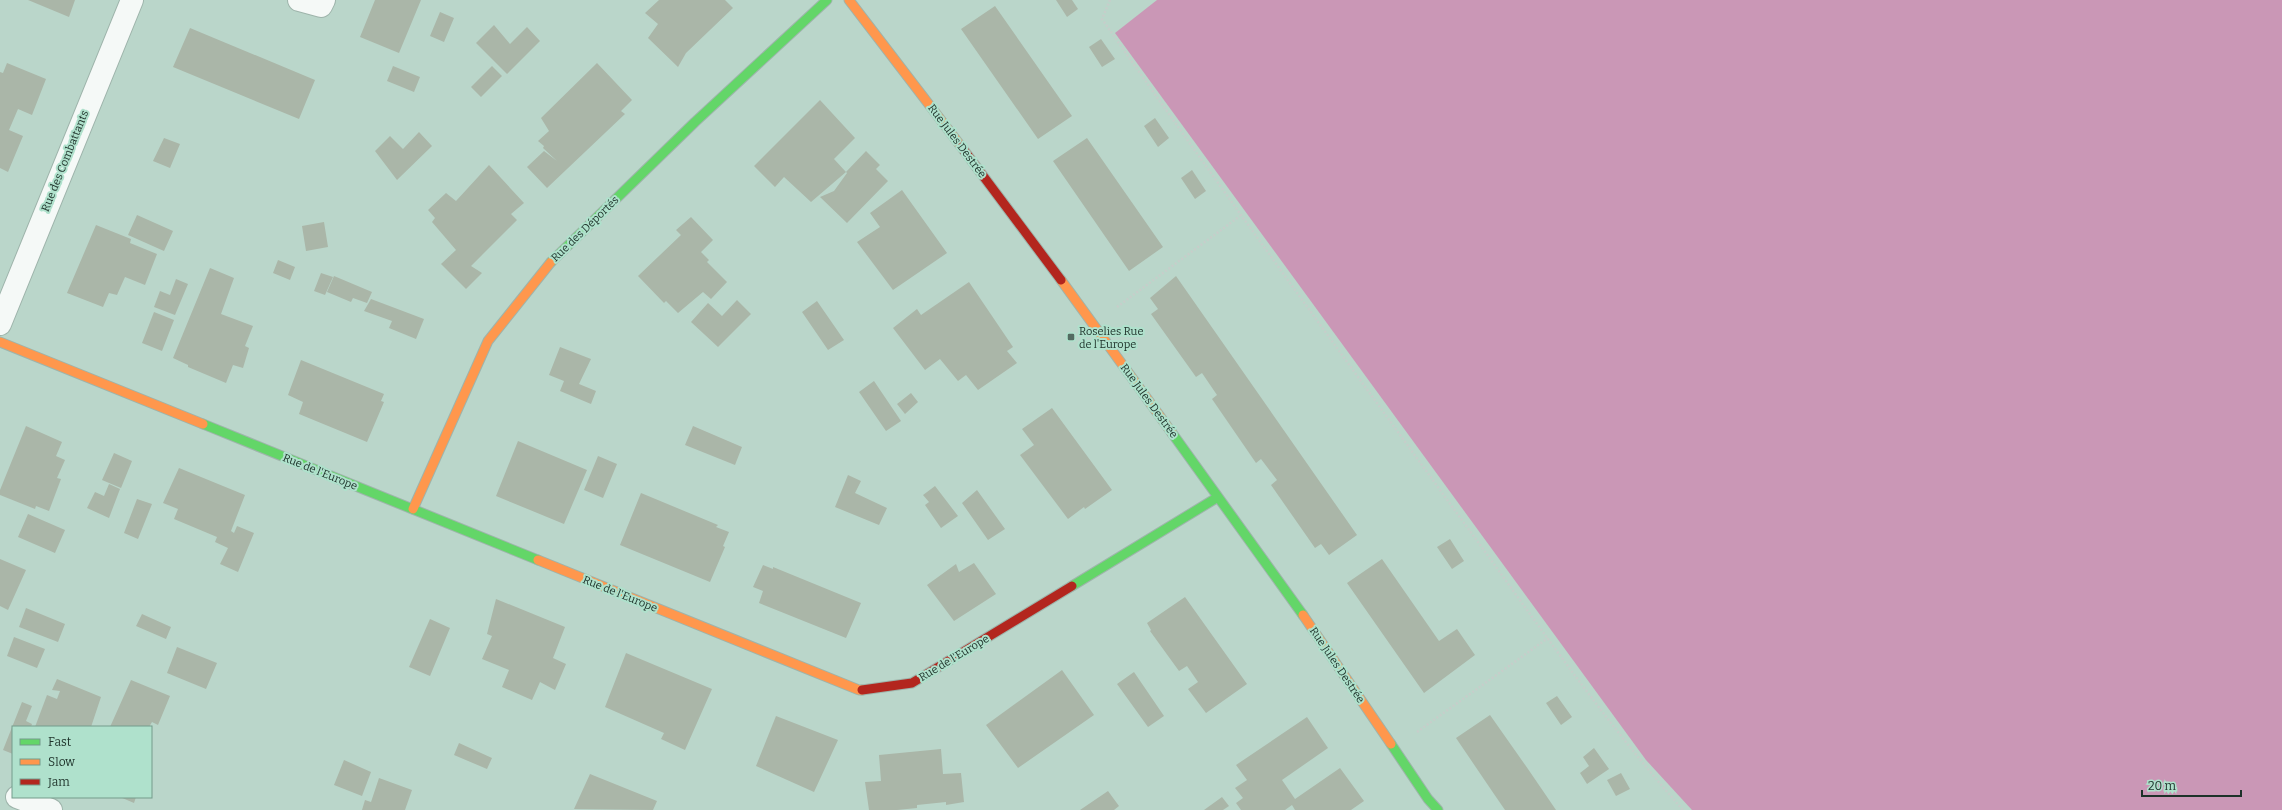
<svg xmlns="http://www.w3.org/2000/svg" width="2282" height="810" viewBox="0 0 2282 810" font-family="Bitter,serif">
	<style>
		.forest { fill: #ca97b6 }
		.building { fill: #aab6a8 }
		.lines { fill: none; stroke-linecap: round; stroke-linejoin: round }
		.street-casing { stroke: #9eb4ab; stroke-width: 24 }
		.fast-casing { stroke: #9eb4ab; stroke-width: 11 }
		.slow-casing { stroke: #9eb4ab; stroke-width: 11 }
		.jam-casing { stroke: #9eb4ab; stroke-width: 11 }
		.path { stroke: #c6ceca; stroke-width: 2.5; stroke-dasharray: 2 2; stroke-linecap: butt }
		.street { stroke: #f5f9f7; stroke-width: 22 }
		.fast { stroke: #63d668; stroke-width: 9 }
		.slow { stroke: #ff974d; stroke-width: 9 }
		.jam { stroke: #b3261e; stroke-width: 9 }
		.poi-dot { fill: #546b61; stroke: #afe1cc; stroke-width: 1.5 }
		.labels { text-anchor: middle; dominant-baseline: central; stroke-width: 4; stroke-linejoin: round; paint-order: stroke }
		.street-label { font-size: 11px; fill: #1d3129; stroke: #afe1cc }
		.poi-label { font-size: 11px; fill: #1d3129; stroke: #afe1cc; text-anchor: start }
	</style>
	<rect width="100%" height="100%" fill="#bad6ca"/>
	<path class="forest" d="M1157,0H2282V810H1692L1646,760L1115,33Z"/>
	<path class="building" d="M28,0H75L69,17Z
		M375,0H421L399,53L360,37Z
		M659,0H725L733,8L686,53L678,67L648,38L658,24L645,13Z
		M1056,0H1072L1078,9L1067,17Z
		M995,6L1072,116L1038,139L961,29Z
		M440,12L454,18L444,42L430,36Z
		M494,25L510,44L527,27L540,41L507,74L476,43Z
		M190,28L315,80L299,119L173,67Z
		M1101,39L1115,59L1102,67L1089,47Z
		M7,63L46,79L32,115L18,109L9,130L23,136L8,172L0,168V72L3,73Z
		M597,63L632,100L621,111L625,114L547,188L527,167L544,151L557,161L543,148L544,146L538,141L549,131L541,118Z
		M393,66L420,77L414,92L387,81Z
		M492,66L502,76L481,97L471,87Z
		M820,100L855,138L834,159L846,172L811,202L784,177L775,187L754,166Z
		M1155,118L1169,138L1158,147L1144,126Z
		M419,132L432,146L397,180L375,151L390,136L403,149Z
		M164,138L180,144L170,168L153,161Z
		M1087,138L1163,247L1129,271L1053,161Z
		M866,151L880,165L876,169L888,181L847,223L820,197L834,191L847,173L846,172Z
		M489,165L524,203L511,214L517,220L471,266L482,273L466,289L441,264L456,250L432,222L435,218L428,210L446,193L456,201Z
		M1192,170L1206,191L1195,199L1181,178Z
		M902,190L947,253L893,290L857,242L880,227L870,213Z
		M137,215L173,231L164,251L128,235Z
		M691,217L713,240L701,252L709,260L707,262L727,282L711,299L703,292L678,313L666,301L664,303L638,276L681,235L676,230Z
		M324,222L328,247L306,251L302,226Z
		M96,225L131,239L130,243L157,254L145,285L125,277L117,295L109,293L103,307L67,293Z
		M278,260L295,267L290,280L273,273Z
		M210,268L234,278L221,314L253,326L245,346L249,348L243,368L233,365L226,383L188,367V365L173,358Z
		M321,273L333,277L325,295L314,291Z
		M334,276L372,292L367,303L353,298L351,302L327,292Z
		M1176,276L1357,535L1329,555L1321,544L1315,548L1271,485L1277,480L1261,459L1256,463L1212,399L1217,395L1202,373L1196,377L1151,314L1158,309L1150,298Z
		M176,279L188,284L175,315L154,307L160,291L170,295Z
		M969,282L1013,347L1007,351L1017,363L978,390L966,375L958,381L940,359L925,370L893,328L917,309L921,315Z
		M371,299L424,319L416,339L389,328L392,321L364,311Z
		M737,300L751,314L718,347L691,322L708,303L722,316Z
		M817,301L844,340L828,350L802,312Z
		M154,312L174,320L162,351L142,343Z
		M560,347L591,359L579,384L596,391L591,404L560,391L564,381L549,375Z
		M301,360L384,394L381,401L384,402L367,442L299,414L303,402L288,395Z
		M874,381L901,421L886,431L859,392Z
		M911,393L918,402L905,414L897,404Z
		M1052,408L1112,490L1085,509L1084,507L1068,519L1020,455L1034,445L1022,429Z
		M26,426L62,442L56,456L65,460L57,478L61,479L49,511L36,506L35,509L0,495V490Z
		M693,426L742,447L735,465L685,445Z
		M518,441L587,470L564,524L496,496Z
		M114,453L132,461L121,488L102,480Z
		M598,456L617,464L603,498L584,490Z
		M179,468L245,495L231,531L234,533L237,526L254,533L238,572L220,564L228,548L215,542L217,537L174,519L178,509L163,503Z
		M848,475L861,481L855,493L887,508L879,525L835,507Z
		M109,484L120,489L109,518L87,508L95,492L104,496Z
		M935,486L958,516L941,528L925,505L929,502L923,495Z
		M977,490L1005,529L988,540L962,503Z
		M641,493L718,525L716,527L729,532L723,546L725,547L710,582L620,545Z
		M137,499L152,504L138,539L124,533Z
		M28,514L65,530L55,553L18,537Z
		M1450,539L1464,561L1452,569L1437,547Z
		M0,559L26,570L8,610L0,606Z
		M1382,559L1439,641L1457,629L1475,655L1424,693L1347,583Z
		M974,563L996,594L954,621L927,585L956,564L959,572Z
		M763,565L773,569V567L861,603L846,638L759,603L763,591L753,587Z
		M1185,597L1247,684L1206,713L1188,689L1198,682L1187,666L1179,671L1150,631L1151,630L1147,623Z
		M496,599L565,627L553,658L566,664L555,690L540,682L532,700L502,687L509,670L482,659L492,636L487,634Z
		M26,608L65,624L58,642L19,627Z
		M142,614L171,627L166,639L136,626Z
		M430,619L450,628L430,676L409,667Z
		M14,637L45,649L37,668L7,656Z
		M177,647L217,663L206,689L167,673Z
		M626,653L712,689L685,750L661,739L664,733L605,707Z
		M1062,670L1094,715L1018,768L986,725Z
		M1134,672L1164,716L1148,727L1117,684Z
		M57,679L101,697L91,727H35L47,695L57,699L60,691L52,690Z
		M131,680L170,696L158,725L152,722L149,727H110Z
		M1557,696L1572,717L1561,725L1546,703Z
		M22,702L32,706L26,721L32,724L31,727H13V754L3,750Z
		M1490,715L1528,769L1556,810H1505L1494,794L1456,738Z
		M776,716L838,740L814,792L756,766Z
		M1307,717L1328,748L1282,780L1295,799L1340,768L1364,801L1351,810H1295L1292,805L1285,810H1241L1236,803L1243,798L1235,788L1247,780L1236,765Z
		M459,743L492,758L487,769L454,755Z
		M1594,748L1609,769L1587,784L1580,773L1589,766L1583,757Z
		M941,749L943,774L961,773L964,802L946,805V802L917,805V808L897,810H869L865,782L881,781L879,755Z
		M344,760L371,772L362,796L334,785Z
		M1621,773L1630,789L1616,796L1607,780Z
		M590,774L657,801L653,810L574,809Z
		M379,778L412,790L405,810H362L365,800L371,802Z
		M1108,791L1119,806L1114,810H1080Z
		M120,797H136L134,803Z
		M1222,797L1229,806L1223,810H1204Z"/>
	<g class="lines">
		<g class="street-casing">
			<path id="street" d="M299,0L321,6L324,0
				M0,324L132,0
				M17,797L51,810"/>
		</g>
		<g class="fast-casing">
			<path id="fast" d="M551,262L695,122L827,0
				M203,424L538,560
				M1172,433L1303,615
				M1072,586L1218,497
				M1391,744L1428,799L1438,810"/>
		</g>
		<g class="slow-casing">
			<path id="slow" d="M849,0L960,145
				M1061,280L1172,433
				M0,342L203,424
				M413,509L488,341L551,262
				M538,560L859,690H862
				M1303,615L1391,744"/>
		</g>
		<g class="jam-casing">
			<path id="jam" d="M960,145L1061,280
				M862,690L912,683L1072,586"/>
		</g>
		<path class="path" d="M1110,0L1102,19C1218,185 1337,348 1456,512C1529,611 1601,718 1683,810
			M1117,307L1240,216
			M1417,732L1548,638"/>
		<use href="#street" class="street"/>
		<use href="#fast" class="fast"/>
		<use href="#slow" class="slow"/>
		<use href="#jam" class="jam"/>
	</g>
	<rect class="poi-dot" x="1067" y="333" width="8" height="8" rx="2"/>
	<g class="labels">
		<g class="street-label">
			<text transform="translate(957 141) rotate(53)">Rue Jules Destrée</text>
			<text transform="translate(65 161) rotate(-68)">Rue des Combattants</text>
			<text transform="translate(585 229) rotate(-44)">Rue des Déportés</text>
			<text transform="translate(1149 401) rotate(54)">Rue Jules Destrée</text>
			<text transform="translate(320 472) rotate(22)">Rue de l'Europe</text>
			<text transform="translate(620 594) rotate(22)">Rue de l'Europe</text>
			<text transform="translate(954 658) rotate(-31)">Rue de l'Europe</text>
			<text transform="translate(1337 665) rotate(56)">Rue Jules Destrée</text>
		</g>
		<g class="poi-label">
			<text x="1079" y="331">Roselies Rue<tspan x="1079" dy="13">de l'Europe</tspan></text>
		</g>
	</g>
	<rect x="12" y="726" width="140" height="72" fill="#afe1cc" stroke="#759b8b"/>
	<rect x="20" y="739" width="20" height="6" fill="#63d668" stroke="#759b8b"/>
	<text x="48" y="746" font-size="12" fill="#1d3129">Fast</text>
	<rect x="20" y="759" width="20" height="6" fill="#ff974d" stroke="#759b8b"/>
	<text x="48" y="766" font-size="12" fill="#1d3129">Slow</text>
	<rect x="20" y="779" width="20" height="6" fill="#b3261e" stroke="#759b8b"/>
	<text x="48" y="786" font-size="12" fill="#1d3129">Jam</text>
	<path d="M2142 790v6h99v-6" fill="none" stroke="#1d3129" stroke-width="2"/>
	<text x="2148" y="790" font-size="12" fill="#1d3129" stroke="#afe1cc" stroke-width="3" paint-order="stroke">20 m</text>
</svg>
